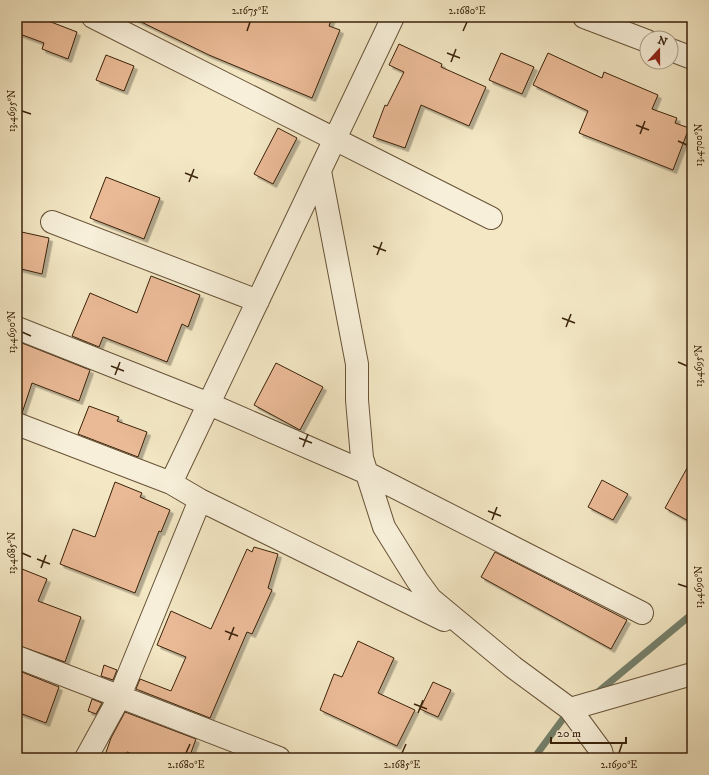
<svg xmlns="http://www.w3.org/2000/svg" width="709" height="775" viewBox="0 0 709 775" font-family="'IM FELL DW Pica',serif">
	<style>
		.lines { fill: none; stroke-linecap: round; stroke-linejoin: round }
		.stream { stroke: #75816c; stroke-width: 7 }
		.building { fill: #eaba96; stroke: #3a220a; filter: url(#shadow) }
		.minor-casing { stroke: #685338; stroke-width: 24 }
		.minor { stroke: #f7efd9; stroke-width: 22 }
		.ticks { fill: none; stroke: #3a220a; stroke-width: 1.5 }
		.neatline { fill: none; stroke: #3a220a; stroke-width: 1.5 }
		.ticks-label { font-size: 10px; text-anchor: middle; fill: #3a220a }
	</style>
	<defs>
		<filter id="shadow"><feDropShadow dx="3.5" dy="3.5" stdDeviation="0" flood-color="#0004"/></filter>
	</defs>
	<rect width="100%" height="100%" fill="#f3e7c4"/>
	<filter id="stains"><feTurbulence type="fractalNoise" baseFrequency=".005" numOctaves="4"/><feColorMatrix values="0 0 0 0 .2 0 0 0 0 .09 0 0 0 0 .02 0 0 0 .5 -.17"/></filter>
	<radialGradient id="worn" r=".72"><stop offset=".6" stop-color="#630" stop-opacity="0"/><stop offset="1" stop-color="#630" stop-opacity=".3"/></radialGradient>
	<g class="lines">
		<path class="stream" d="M598,692L692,614
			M534,758L568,712"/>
	</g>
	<path class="building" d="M17,17H38L77,32L68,59L42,49L44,43L17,33Z
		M131,17H332L329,26L340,30L312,98L209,55Z
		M399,44L442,64L441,67L486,87L469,126L421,105L405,148L373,137L385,105L387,106L404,72L389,65Z
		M501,53L534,67L522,94L489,80Z
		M548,53L602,78L604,72L658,95L652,109L677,118L675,123L689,128L673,170L579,133L588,111L533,85Z
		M106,55L134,66L124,91L96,80Z
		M278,128L297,138L273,184L254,174Z
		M106,177L160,198L144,239L90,218Z
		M17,231L49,238L42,274L17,268Z
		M151,276L200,295L188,327L182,324L167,362L103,337L99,347L72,336L90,293L137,313Z
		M17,341L90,370L79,401L32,383L22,413L17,412Z
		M276,363L323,387L300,430L254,405Z
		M89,406L119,417L117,421L147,432L138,457L78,434Z
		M692,459V523L665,508Z
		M602,480L628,494L613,520L588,507Z
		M115,482L142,493L140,497L170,510L161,532L159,531L135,593L60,564L73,529L95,537Z
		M254,547L278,554L268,588L272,590L252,634L247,632L210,718L136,689L140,679L171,691L186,657L157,645L171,611L211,629L247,549L252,552Z
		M495,552L627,620L611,649L481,577Z
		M22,569L47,579L38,601L81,617L65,662L17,645V582Z
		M358,641L394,658L378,693L415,710L397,746L320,710L334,674L342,677Z
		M104,665L117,670L113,680L101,676Z
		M17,670L59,687L46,723L17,712Z
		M433,682L451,690L438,717L420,709Z
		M92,699L102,703L96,714L88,711Z
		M125,712L196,739L189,758H142L127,752L124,758H104L111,738Z"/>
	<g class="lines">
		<g class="minor-casing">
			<path id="minor" d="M93,17L491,218
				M584,17L647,41
				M671,50L692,58
				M320,171L357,364V400L362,458L384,527L417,580L431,599L513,667L570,709L601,751L603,758
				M52,222L258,301
				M17,328L209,404L367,473L642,613
				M17,424L171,483L200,500L444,620
				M171,483L393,17
				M17,657L279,758
				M570,709L692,674
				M86,758L119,698L200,500"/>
		</g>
		<use href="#minor" class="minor"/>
	</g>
	<path class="ticks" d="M247,31L250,22M463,31L467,22M447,53L460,58M451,62L456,49M22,111L31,114M636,125L649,130M640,134L645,121M678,141L687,145M185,173L198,178M189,182L194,169M373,246L386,251M377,255L382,242M562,318L575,323M566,327L571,314M22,332L31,336M678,362L687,366M111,366L124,371M115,375L120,362M299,438L312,443M303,447L308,434M488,511L501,516M492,520L497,507M22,553L31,557M37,559L50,564M41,568L46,555M678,584L687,587M225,631L238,636M229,640L234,627M414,704L427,709M418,713L423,700M186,753L190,744M402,753L406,744M619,753L622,744"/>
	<rect width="709" height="775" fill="none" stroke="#f3e7c4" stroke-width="44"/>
	<g transform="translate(659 50) rotate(21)"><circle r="19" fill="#f7efd9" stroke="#ab9d86"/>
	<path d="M0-3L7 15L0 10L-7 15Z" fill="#8f2418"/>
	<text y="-6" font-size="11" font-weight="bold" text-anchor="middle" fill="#3a220a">N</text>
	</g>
	<path d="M551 737v6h75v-6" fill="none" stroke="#3a220a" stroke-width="2"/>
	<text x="557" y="737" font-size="12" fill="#3a220a" stroke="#f7efd9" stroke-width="3" paint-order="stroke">20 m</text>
	<rect x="22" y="22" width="665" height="731" class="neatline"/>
	<g class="ticks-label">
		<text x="250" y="14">2.1675°E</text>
		<text x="467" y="14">2.1680°E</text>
		<text transform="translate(11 111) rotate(-90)" y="4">13.4695°N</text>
		<text transform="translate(698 145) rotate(-90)" y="4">13.4700°N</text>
		<text transform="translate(11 332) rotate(-90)" y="4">13.4690°N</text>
		<text transform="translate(698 366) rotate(-90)" y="4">13.4695°N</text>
		<text transform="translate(11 553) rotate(-90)" y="4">13.4685°N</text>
		<text transform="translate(698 587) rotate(-90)" y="4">13.4690°N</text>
		<text x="186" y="768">2.1680°E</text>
		<text x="402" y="768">2.1685°E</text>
		<text x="619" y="768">2.1690°E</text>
	</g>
	<rect width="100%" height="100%" filter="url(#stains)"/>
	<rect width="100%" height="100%" fill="url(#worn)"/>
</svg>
